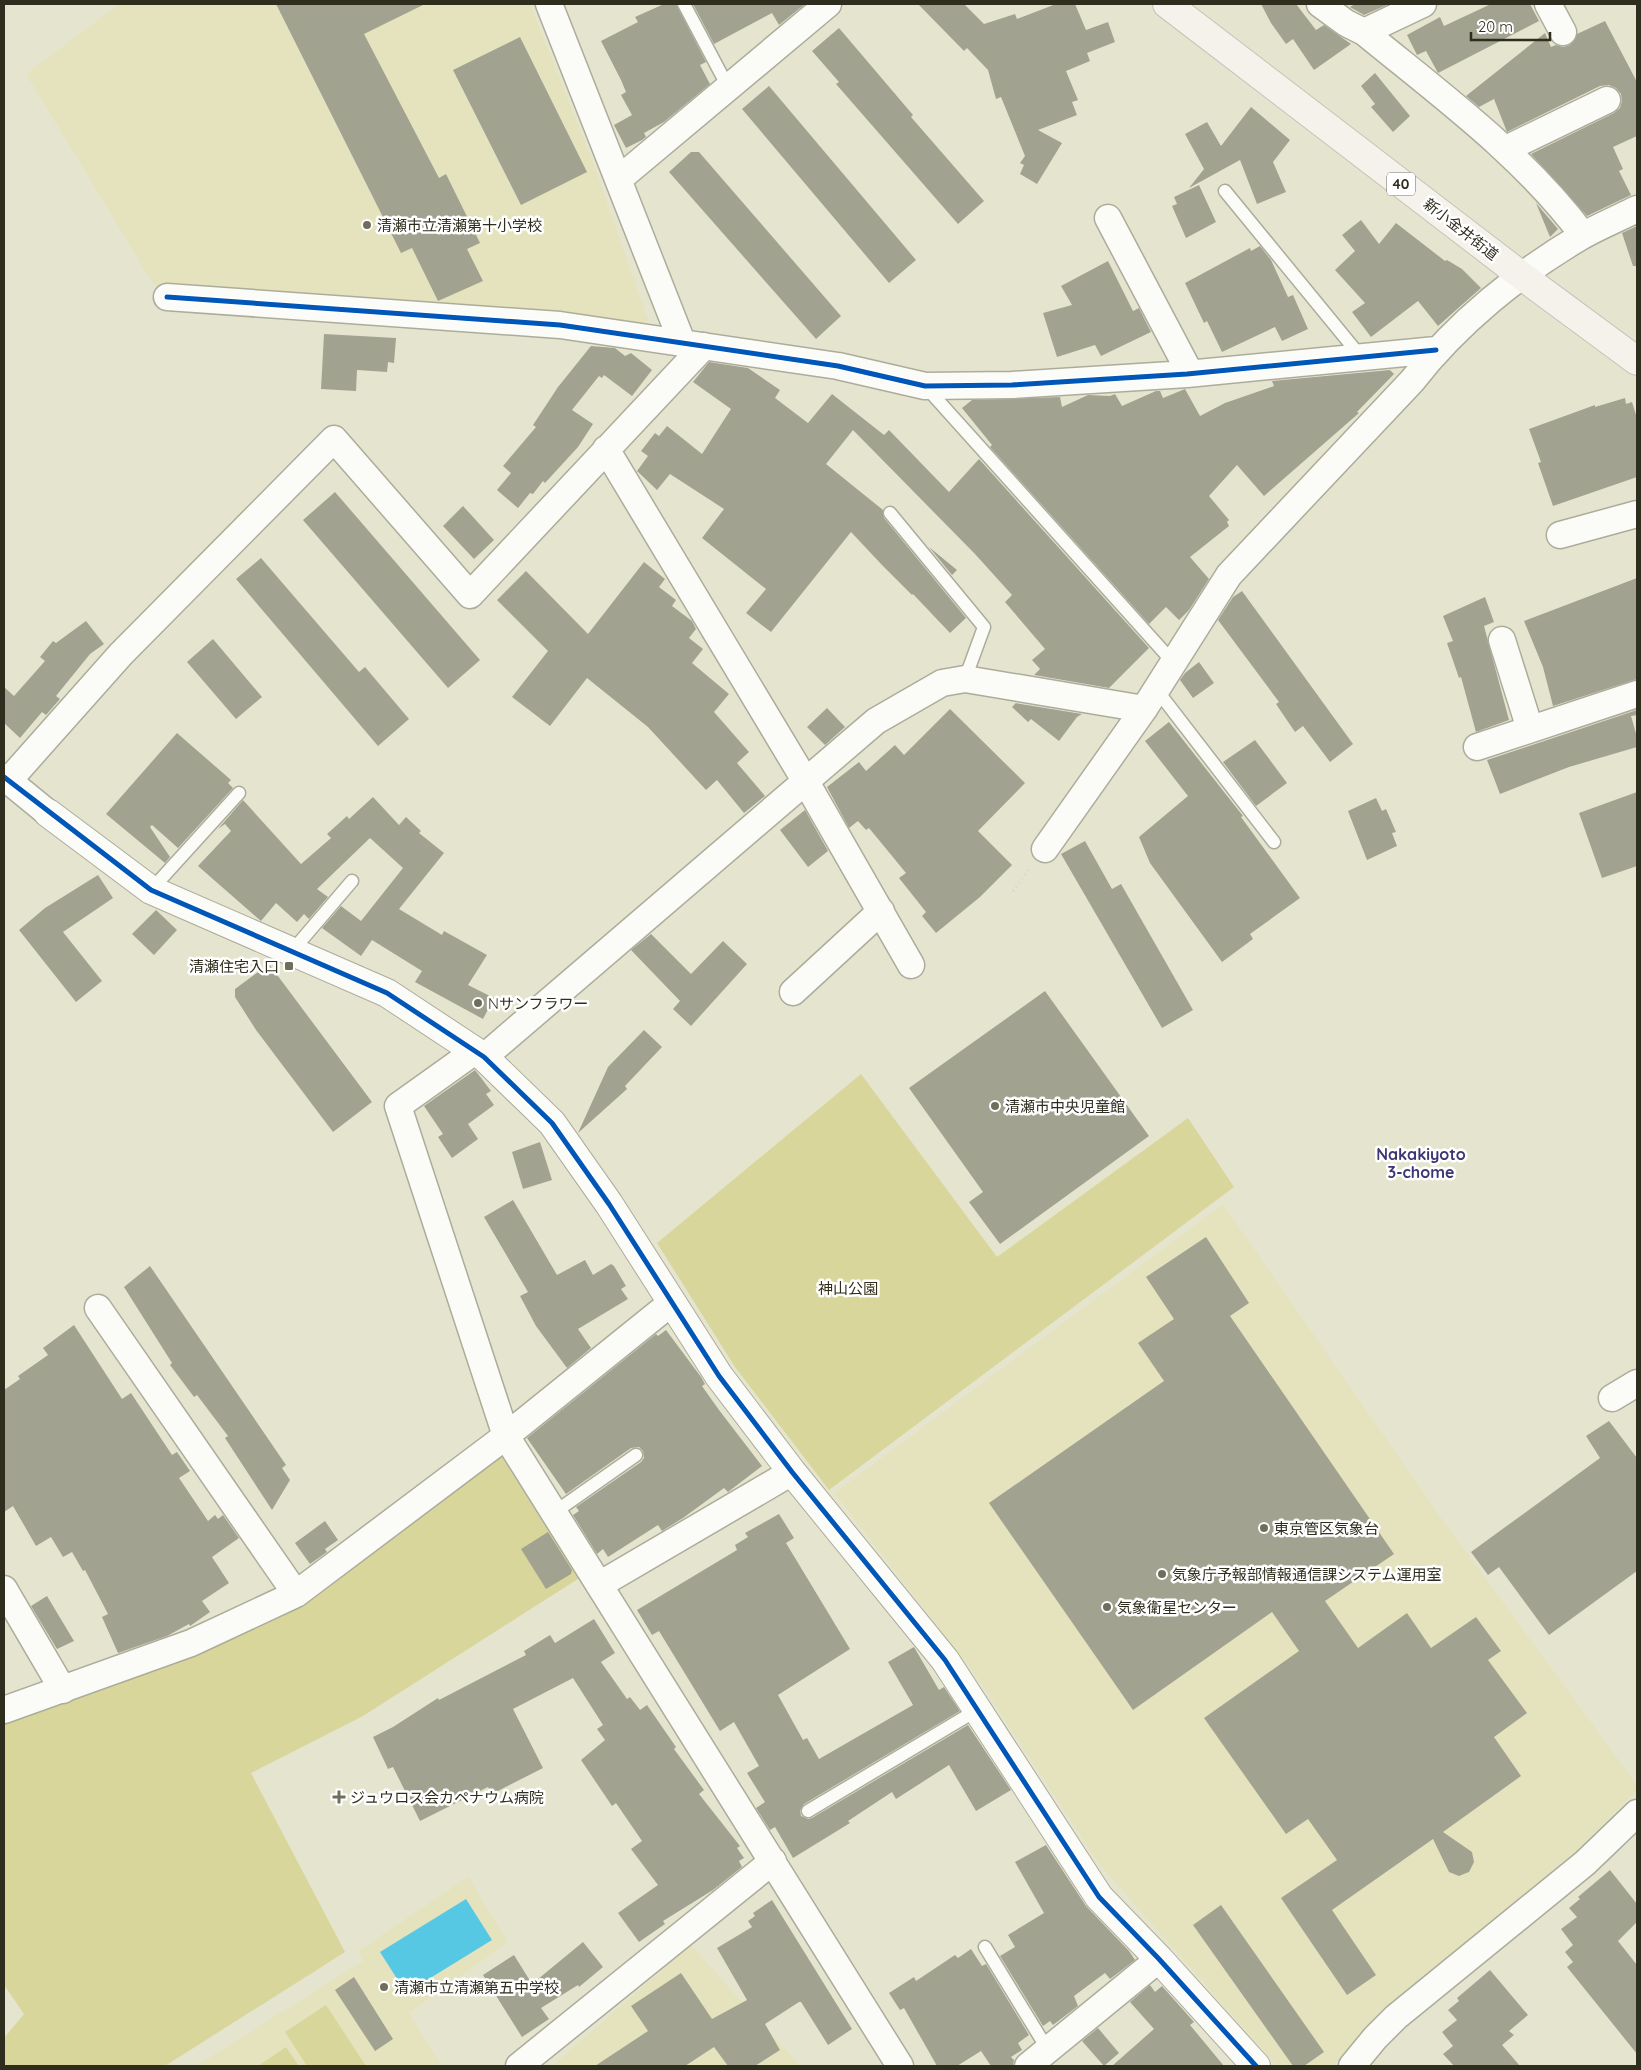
<svg xmlns="http://www.w3.org/2000/svg" width="1641" height="2070" viewBox="0 0 1641 2070" font-family="Quicksand,'Noto Sans JP',sans-serif">
	<style>
		.built { fill: #e4e3be }
		.green { fill: #d9d69b }
		.water { fill: #57c8e3 }
		.building { fill: #a2a291 }
		.lines { fill: none; stroke-linecap: round; stroke-linejoin: round }
		.service-casing { stroke: #acac9b; stroke-width: 15 }
		.minor-casing { stroke: #acac9b; stroke-width: 29 }
		.tertiary-casing { stroke: #acac9b; stroke-width: 30 }
		.primary-casing { stroke: #c4c4b8; stroke-width: 30 }
		.path { stroke: #d4d4cd; stroke-width: 3; stroke-dasharray: 1 4; stroke-linecap: butt }
		.service { stroke: #fbfbf8; stroke-width: 12 }
		.minor { stroke: #fbfbf8; stroke-width: 26 }
		.tertiary { stroke: #fbfbf8; stroke-width: 28 }
		.primary { stroke: #f5f1eb; stroke-width: 28 }
		.cycleway-casing { stroke: #fff; stroke-width: 8 }
		.cycleway { stroke: #0057b8; stroke-width: 5 }
		.poi-dot { fill: #6f6e5c; stroke: #fff; stroke-width: 2 }
		.labels { text-anchor: middle; dominant-baseline: central; stroke-width: 5; stroke-linejoin: round; paint-order: stroke }
		.shield { fill: #fff; stroke: #6d6d62; stroke-width: 1 }
		.shield-label { font-size: 14px; font-weight: bold; fill: #2f2e1e }
		.poi-label { font-size: 15px; fill: #2f2e1e; stroke: #fff; text-anchor: start }
		.street-label { font-size: 15px; fill: #2f2e1e; stroke: #fff }
		.park-label { font-size: 15px; fill: #2f2d19; stroke: #fff }
		.neighbourhood-label { font-size: 16px; font-weight: bold; fill: #3c3672; stroke: #fff }
	</style>
	<rect width="100%" height="100%" fill="#e5e5cf"/>
	<path class="built" d="M119,4H530L594,165L648,320L639,332L154,285L26,74Z
		M1223,1204L1437,1512L1637,1785V1790L1579,1848L1380,2012L1333,2066H1277L1099,1864L974,1673L834,1493Z
		M468,1877L508,1942L409,2013L442,2066H196L363,1961L358,1951Z
		M691,1945L800,2066H552Z"/>
	<path class="green" d="M861,1074L997,1257L1188,1118L1234,1187L829,1490L735,1367L657,1243Z
		M504,1448L581,1577L363,1716L251,1773L345,1952L165,2066H4V2038L24,2014L4,1985V1721L211,1646Z
		M326,2005L366,2066H307L285,2032Z
		M286,2047L299,2066H258Z"/>
	<path class="water" d="M466,1899L492,1940L406,1993L380,1952Z"/>
	<path class="building" d="M276,4H425L364,34L439,178L446,174L480,243L467,249L483,281L438,301L412,248L401,253Z
		M664,4H676L706,62L700,65L710,84L664,122L644,133L646,137L642,140L626,148L614,125L632,115L621,95L626,92L621,80L601,41L638,22L635,17Z
		M693,4H805L779,25L772,13L714,44Z
		M918,4H964L984,24L1015,14L1017,19L1056,4H1075L1086,30L1108,22L1115,42L1087,53L1090,61L1066,71L1078,100L1072,102L1077,115L1038,130L1062,143L1037,184L1020,174L1024,165L1020,163L1025,156L1001,97L996,99L988,70L967,48L964,51Z
		M1261,4H1296L1316,30L1324,25L1351,44L1314,70L1293,39L1286,44L1271,23Z
		M1355,4H1389L1364,15L1350,7Z
		M1491,4H1530L1539,21L1438,73L1426,51L1417,55L1407,35L1440,17L1444,26Z
		M1605,21L1637,82V136L1613,147L1623,169L1619,171L1631,195L1587,216L1531,154L1614,113L1620,108L1622,101L1621,94L1616,88L1609,85L1600,86L1507,132L1494,99L1479,107L1466,96L1545,33L1551,47L1556,45L1563,47L1570,45L1577,34Z
		M839,28L913,115L911,117L984,201L958,224L836,84L839,82L812,51Z
		M520,37L587,172L521,205L453,70Z
		M1375,73L1410,116L1393,132L1371,107L1375,104L1361,86Z
		M769,86L916,260L889,283L742,109Z
		M1251,107L1290,140L1273,162L1286,192L1257,204L1240,160L1189,188L1204,169L1185,134L1207,122L1221,146Z
		M691,152H699L841,316L816,339L669,172Z
		M1199,185L1216,222L1186,238L1172,206L1177,204L1174,197Z
		M1536,203L1558,229L1550,237Z
		M1361,220L1379,244L1396,223L1445,261L1447,260L1462,269L1481,288L1438,326L1418,301L1371,337L1352,312L1365,303L1335,270L1355,251L1342,235Z
		M1637,226V266H1633L1622,233Z
		M1260,246L1271,260L1288,297L1293,295L1308,329L1282,341L1275,327L1222,352L1207,321L1204,323L1185,283L1250,248L1251,251Z
		M1108,261L1133,311L1139,308L1151,332L1101,356L1095,345L1057,357L1043,313L1072,305L1061,286Z
		M324,334L396,338L394,363L388,362L387,372L357,370L356,391L321,389Z
		M591,346L615,348L625,356L631,353L652,370L632,396L604,375L602,378L599,376L572,410L593,424L578,447L545,483L543,481L533,494L530,493L518,508L497,490L511,473L503,466L536,427L533,425L558,387Z
		M709,362L748,368L780,390L775,398L808,423L832,394L884,435L889,430L949,492L979,459L1149,648L1109,688L1034,675L1040,669L1032,660L1045,649L1005,602L1012,595L975,554L853,430L826,464L883,510L884,518L966,618L950,633L913,594L912,595L882,565L851,532L771,632L746,613L766,589L702,538L724,509L670,474L657,490L637,471L648,456L641,451L655,433L659,436L667,426L702,454L731,409L693,382Z
		M1390,370L1394,374L1357,412L1359,413L1264,496L1237,465L1209,496L1229,520L1227,522L1229,526L1190,557L1209,579L1189,610L1179,620L1166,607L1149,624L990,447L992,445L962,408L972,400L1060,397L1062,407L1088,395L1110,396L1115,394L1122,406L1156,391H1160L1163,398L1185,389L1200,416L1225,403L1274,386L1272,381Z
		M1625,398L1626,404L1632,402L1637,418V477L1553,506L1538,463L1541,462L1529,429L1595,405V407Z
		M335,492L480,660L448,688L303,520Z
		M463,506L494,540L474,559L443,526Z
		M929,547L957,570L952,575Z
		M261,558L359,672L365,667L409,719L378,746L236,579Z
		M644,562L665,579L659,587L676,600L672,606L692,621L696,629L689,638L703,649L692,663L729,694L714,712L749,752L737,763L765,796L744,813L717,780L706,790L648,727L587,678L550,726L512,697L548,651L497,600L526,571L588,634Z
		M1637,578V679L1553,706L1543,667L1524,621Z
		M1242,591L1353,744L1330,762L1303,726L1295,732L1276,704L1279,702L1218,620L1233,597Z
		M1485,597L1494,622L1484,626L1509,720L1476,732L1461,677L1459,678L1447,643L1453,641L1443,616Z
		M86,621L104,644L90,654L56,696L60,699L46,715L42,712L20,738L4,723V687L14,696L45,661L40,657L53,641L56,643Z
		M213,639L262,697L236,719L187,662Z
		M1199,662L1214,683L1193,698L1180,680L1185,673Z
		M1016,703H1015L1082,714L1077,717L1059,741L1031,719L1028,722L1012,707Z
		M827,708L845,727L825,745L807,727Z
		M950,709L1025,783L978,831L1012,865L980,897L936,933L922,916L926,912L899,878L906,873L869,828L866,830L858,821L849,828L827,787L859,762L866,771L895,745L904,755Z
		M1637,710V715L1631,716L1637,737V747L1569,767L1500,794L1487,760Z
		M1169,722L1243,816L1241,817L1300,898L1250,934L1253,939L1222,962L1150,863L1139,837L1188,796L1145,741Z
		M177,733L231,780L228,783L233,788L178,848L152,825L150,827L170,857L165,863L106,814Z
		M1255,740L1287,783L1256,806L1223,762Z
		M1637,792V866L1602,878L1579,813Z
		M373,797L399,825L406,817L421,831L419,833L444,853L399,909L442,935L444,931L487,955L468,985L494,998L483,1019L415,982L422,971L372,940L361,956L322,928L341,906L361,921L403,868L370,838L317,889L328,897L309,919L304,914L297,922L276,903L261,921L198,866L231,831L225,824L218,829L243,800L301,864L331,838L327,834L347,816L349,819Z
		M1376,798L1382,811L1386,809L1396,832L1392,833L1397,846L1367,860L1348,811Z
		M805,810L828,851L808,867L780,830Z
		M1085,841L1112,889L1121,884L1193,1010L1162,1028L1061,854Z
		M98,875L113,898L63,932L102,981L76,1002L19,930L45,908Z
		M156,910L177,930L154,955L132,934Z
		M651,934L691,974L723,941L747,964L691,1026L673,1009L680,1001L631,950Z
		M269,964L372,1102L333,1132L256,1030L235,997V989Z
		M1045,991L1149,1136L1000,1244L969,1202L983,1192L909,1088Z
		M644,1030L662,1047L625,1086L627,1089L578,1133L608,1067Z
		M475,1070L491,1091L486,1094L494,1105L468,1124L478,1139L452,1158L438,1137L443,1134L424,1106Z
		M540,1142L552,1180L523,1189L512,1152Z
		M513,1200L557,1275L585,1260L593,1275L611,1264L614,1266L626,1286L621,1289L628,1299L578,1329L591,1348L567,1368L536,1326L520,1296L528,1292L484,1217Z
		M1206,1237L1249,1303L1230,1316L1394,1554L1325,1601L1358,1648L1407,1613L1431,1648L1476,1617L1501,1651L1488,1660L1527,1713L1494,1737L1521,1776L1443,1832L1472,1852L1474,1862L1469,1872L1459,1876L1449,1872L1433,1839L1332,1910L1376,1975L1347,1995L1281,1898L1337,1860L1308,1819L1286,1834L1204,1718L1299,1651L1272,1612L1133,1710L989,1503L1164,1381L1138,1343L1174,1319L1146,1277Z
		M150,1266L286,1465L282,1468L290,1480L272,1510L225,1438L228,1436L197,1395L194,1397L170,1365L172,1363L124,1287Z
		M74,1325L122,1399L131,1393L172,1455L177,1452L190,1471L179,1478L208,1521L215,1515L218,1519L223,1515L239,1538L212,1557L229,1583L202,1601L210,1612L190,1626L189,1624L167,1636L118,1653L102,1617L108,1614L85,1570L83,1571L72,1552L63,1557L51,1537L36,1546L13,1506L4,1512V1390L20,1379L18,1376L48,1355L43,1348Z
		M666,1330L701,1377L705,1384L702,1386L719,1410L762,1466L728,1492L724,1488L683,1518L662,1531L658,1525L608,1557L603,1549L597,1554L573,1515L579,1511L576,1507L641,1462L644,1458L643,1451L639,1447L631,1448L566,1494L527,1438L656,1334L658,1336Z
		M1609,1421L1637,1458V1571L1549,1635L1499,1567L1488,1575L1471,1552L1600,1458L1586,1436Z
		M779,1514L794,1538L786,1543L850,1649L778,1695L803,1740L807,1738L819,1759L913,1705L888,1662L914,1647L939,1690L944,1687L960,1711L804,1804L800,1811L801,1816L808,1819L812,1818L968,1725L1011,1790L976,1811L949,1765L896,1799L892,1792L848,1821L850,1823L793,1858L775,1827L770,1830L756,1808L765,1802L747,1773L759,1766L734,1722L720,1731L659,1631L652,1635L637,1610L737,1550L735,1545L748,1537L745,1533Z
		M325,1521L338,1540L325,1549L327,1552L310,1564L295,1543Z
		M548,1532L572,1570L571,1574L546,1589L521,1549Z
		M47,1596L74,1641L57,1649L31,1606Z
		M594,1619L615,1653L601,1662L627,1699L630,1697L640,1710L647,1705L676,1747L674,1749L704,1790L699,1794L740,1846L737,1848L744,1858L739,1861L742,1867L713,1890L663,1921L665,1924L639,1942L618,1913L658,1885L631,1849L642,1841L616,1803L612,1806L581,1760L605,1740L597,1729L603,1725L573,1678L513,1709L543,1768L492,1794L488,1787L420,1821L393,1767L388,1769L373,1737L393,1727L438,1698L439,1700L526,1655L524,1651L550,1635L555,1643Z
		M1046,1845L1086,1906L1129,1951L1135,1960L1110,1979L1105,1973L1074,1996L1078,2006L1053,2025L1050,2021L1043,2026L1000,1956L1015,1947L1008,1935L1044,1913L1015,1862Z
		M1610,1870L1637,1904V1922L1618,1941L1637,1965V2054L1567,1967L1573,1962L1565,1952L1573,1945L1561,1929L1577,1917L1569,1908L1580,1899L1578,1897Z
		M772,1900L852,2029L828,2045L801,2002H799L765,2024L780,2050L755,2066H728L714,2047L685,2066H595L648,2031L631,2006L681,1973L712,2019L747,2000L717,1948L752,1927L748,1921L755,1916L753,1913Z
		M1221,1905L1324,2052L1304,2066H1293L1193,1925Z
		M583,1942L603,1967L579,1987L578,1985L541,2008L549,2019L522,2037L483,1975L514,1955L532,1984Z
		M971,1949L982,1966L986,1964L1029,2035L1018,2043L1022,2050L1011,2057L1014,2060L1013,2066H991L981,2051L957,2066H937L904,2008L900,2010L889,1993L914,1977L916,1981L955,1955L958,1958Z
		M1490,1970L1528,2015L1509,2031L1514,2035L1502,2045L1520,2066H1454L1443,2054L1453,2046L1442,2032L1457,2020L1448,2010L1459,2001L1457,1998Z
		M354,1977L393,2039L375,2051L335,1990Z
		M1150,1985L1155,1992L1162,1986L1194,2022L1190,2025L1224,2066H1112L1154,2029L1130,2002Z
		M1098,2028L1119,2053L1104,2066L1082,2041Z"/>
	<g class="lines">
		<g class="service-casing">
			<path id="service" d="M684,4L728,87
				M1225,191L1361,357
				M925,386L1172,661
				M890,513L984,627L965,679
				M1156,689L1274,842
				M151,890L239,793
				M293,950L352,881
				M555,1512L636,1455
				M808,1811L977,1710
				M985,1947L1048,2050"/>
		</g>
		<g class="minor-casing">
			<path id="minor" d="M549,4L682,342
				M1320,4L1346,23L1364,32C1442,96 1522,154 1583,235
				M1548,4L1563,32
				M1364,32L1423,4
				M1506,149L1607,100
				M619,179L828,4
				M1108,218L1190,373
				M167,297L560,325L838,366L925,386L1012,385L1187,374L1436,350
				M606,449L806,782L911,965
				M1560,535L1637,514
				M1502,640L1530,729
				M1477,747L1637,694
				M4,777L48,813
				M9,780L121,654L334,439L470,595L704,346
				M1045,849L1144,709L1229,575L1412,381C1457,323 1519,273 1582,236C1600,226 1619,218 1637,209
				M793,992L881,911
				M475,1051L398,1106L506,1436L900,2066
				M484,1057L876,721L942,683L965,679L1144,709
				M98,1308L296,1594
				M1612,1398L1637,1383
				M599,1585L792,1472
				M4,1589L63,1690
				M4,1710L191,1643L296,1594L506,1436L671,1303
				M519,2066L773,1861
				M1028,2066L1159,1959
				M1352,2066L1375,2038L1396,2017L1585,1863L1637,1813"/>
		</g>
		<g class="tertiary-casing">
			<path id="tertiary" d="M48,813L151,890L387,993L484,1057L552,1123L609,1204L719,1376L792,1472L945,1660L1099,1897L1159,1959L1256,2066"/>
		</g>
		<g class="primary-casing">
			<path id="primary" d="M1167,4L1522,276L1637,361"/>
		</g>
		<path class="path" d="M1013,891L1029,869"/>
		<use href="#service" class="service"/>
		<use href="#minor" class="minor"/>
		<use href="#tertiary" class="tertiary"/>
		<use href="#primary" class="primary"/>
		<g class="cycleway-casing">
			<path id="cycleway" d="M167,297L560,325L838,366L925,386L1012,385L1187,374L1436,350
				M4,777L151,890L387,993L484,1057L552,1123L609,1204L719,1376L792,1472L945,1660L1099,1897L1159,1959L1256,2066"/>
		</g>
		<use href="#cycleway" class="cycleway"/>
	</g>
	<g class="poi-dot">
		<circle cx="367" cy="225" r="5"/>
		<rect x="284" y="961" width="10" height="10" rx="2.5"/>
		<circle cx="478" cy="1003" r="5"/>
		<circle cx="995" cy="1106" r="5"/>
		<circle cx="1264" cy="1528" r="5"/>
		<circle cx="1162" cy="1574" r="5"/>
		<circle cx="1107" cy="1607" r="5"/>
		<path d="M336.5 1789.5h5v5h5v5h-5v5h-5v-5h-5v-5h5z"/>
		<circle cx="384" cy="1987" r="5"/>
	</g>
	<g class="labels">
		<rect class="shield" x="1387" y="172.5" width="28" height="23" rx="4"/>
		<g class="shield-label">
			<text x="1401" y="184">40</text>
		</g>
		<g class="poi-label">
			<text x="377" y="225">清瀬市立清瀬第十小学校</text>
			<text x="279" y="966" text-anchor="end">清瀬住宅入口</text>
			<text x="488" y="1003">Nサンフラワー</text>
			<text x="1005" y="1106">清瀬市中央児童館</text>
			<text x="1274" y="1528">東京管区気象台</text>
			<text x="1172" y="1574">気象庁予報部情報通信課システム運用室</text>
			<text x="1117" y="1607">気象衛星センター</text>
			<text x="350" y="1797">ジュウロス会カペナウム病院</text>
			<text x="394" y="1987">清瀬市立清瀬第五中学校</text>
		</g>
		<g class="street-label">
			<text transform="translate(1461 229) rotate(38)">新小金井街道</text>
		</g>
		<g class="park-label">
			<text x="848" y="1288">神山公園</text>
		</g>
		<g class="neighbourhood-label">
			<text x="1421" y="1154">Nakakiyoto<tspan x="1421" dy="18">3-chome</tspan></text>
		</g>
	</g>
	<rect width="1641" height="2070" fill="none" stroke="#2f2e1e" stroke-width="10"/>
	<path d="M1471 32v8h79v-8" fill="none" stroke="#2f2e1e" stroke-width="2.5"/>
	<text x="1478" y="32" font-size="15" fill="#2f2e1e" stroke="#ffffff" stroke-width="4" paint-order="stroke">20 m</text>
</svg>
